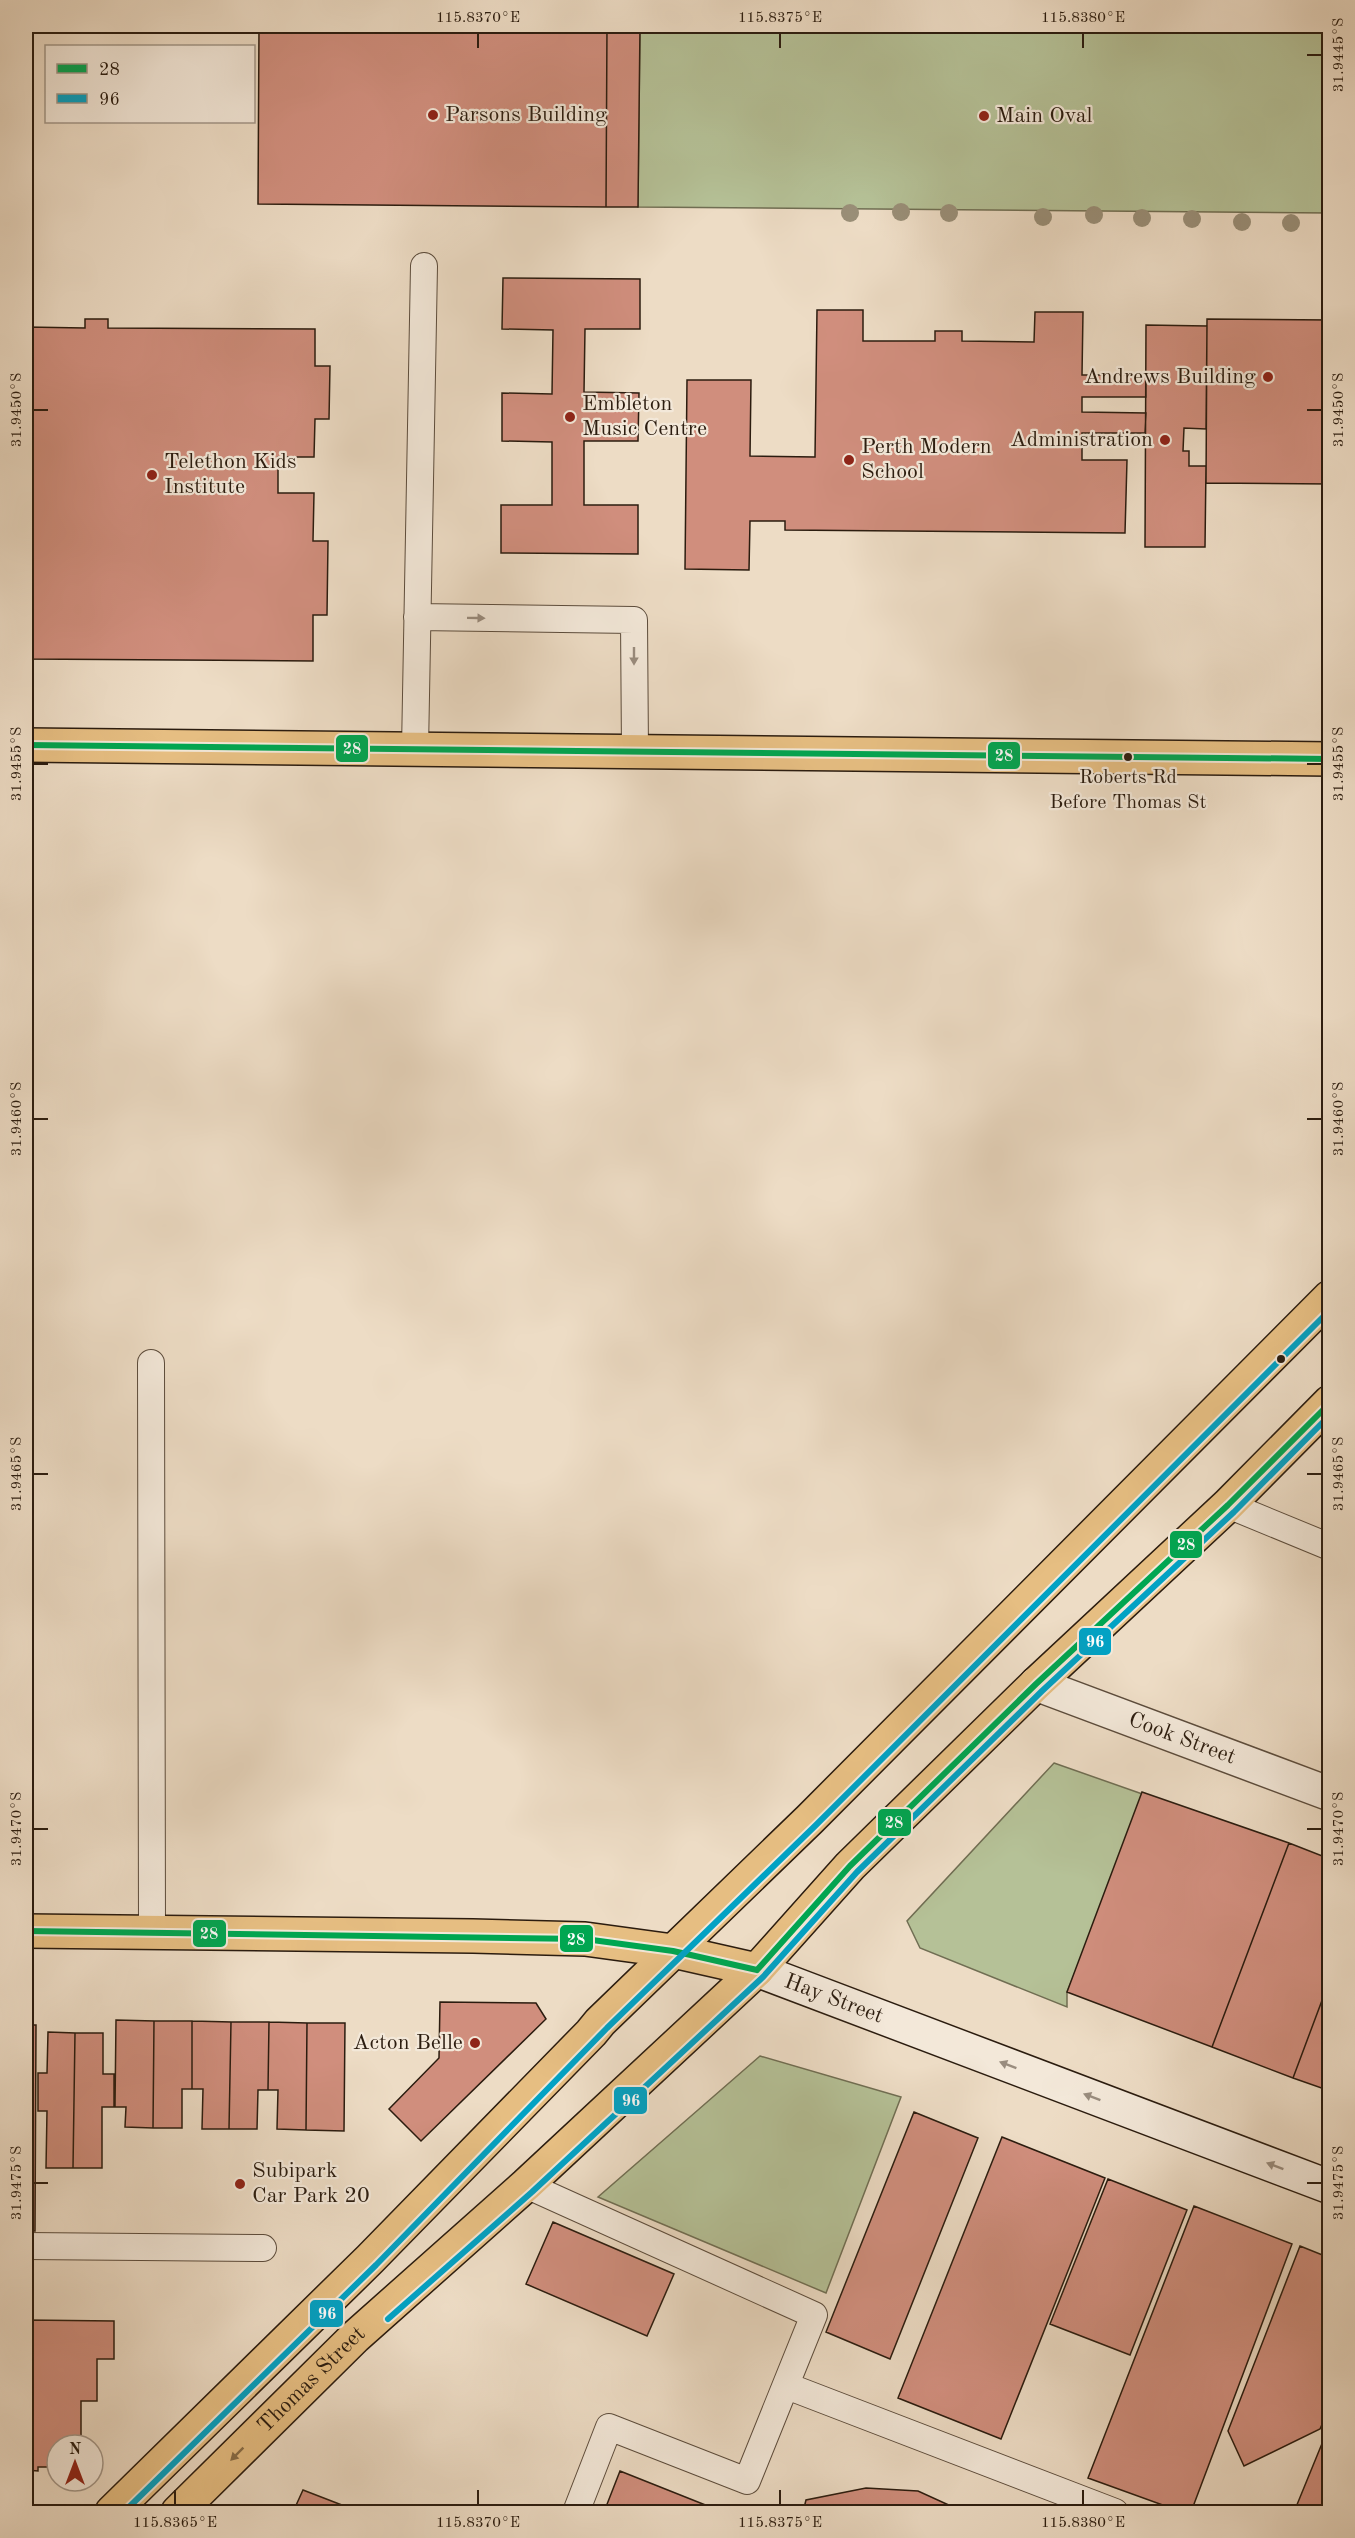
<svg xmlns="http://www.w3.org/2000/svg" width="1355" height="2538" viewBox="0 0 1355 2538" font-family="'Old Standard TT',serif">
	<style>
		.green { fill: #b5c197; stroke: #706e53; stroke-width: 1.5 }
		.building { fill: #d08e7d; stroke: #2b1c0f; stroke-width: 1.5 }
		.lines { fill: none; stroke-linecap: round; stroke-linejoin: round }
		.service-casing { stroke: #5c4c3c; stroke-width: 28 }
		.minor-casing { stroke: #5c4c3c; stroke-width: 36 }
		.secondary-casing { stroke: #2b1c0f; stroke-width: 36 }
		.primary-casing { stroke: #2b1c0f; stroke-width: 36 }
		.service { stroke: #f3e8d9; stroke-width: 26 }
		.minor { stroke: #f3e8d9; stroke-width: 33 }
		.secondary { stroke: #f3e8d9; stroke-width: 33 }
		.primary { stroke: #e6be82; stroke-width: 33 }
		.bus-1-casing { stroke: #f3e8d9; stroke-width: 10 }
		.bus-2-casing { stroke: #f3e8d9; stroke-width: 10 }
		.bus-1 { stroke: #00a651; stroke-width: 6 }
		.bus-2 { stroke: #02a2c4; stroke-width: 6 }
		.tree { fill: #998e77 }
		.oneway { fill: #998c7e }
		.oneway2 { fill: #886d48 }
		.ticks { fill: none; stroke: #2b1c0f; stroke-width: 2 }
		.poi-dot { fill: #8f2418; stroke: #f3e8d9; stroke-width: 2 }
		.bus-dot { fill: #2b1c0f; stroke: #f3e8d9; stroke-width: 2 }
		.labels { text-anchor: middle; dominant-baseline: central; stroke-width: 4.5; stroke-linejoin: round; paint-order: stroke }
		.bus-label { font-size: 20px; fill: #2b1c0f; stroke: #f3e8d9 }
		.poi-label { font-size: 22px; fill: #2b1c0f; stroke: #f3e8d9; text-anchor: start }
		.street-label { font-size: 22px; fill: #2b1c0f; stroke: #f3e8d9 }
		.line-badge { stroke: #f3e8d9; stroke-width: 2 }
		.badge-label { font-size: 16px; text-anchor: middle; font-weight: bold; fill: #fff }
		.neatline { fill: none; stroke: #2b1c0f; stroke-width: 2 }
		.ticks-label { font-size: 15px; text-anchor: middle; fill: #2b1c0f }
	</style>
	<rect width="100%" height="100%" fill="#eddcc5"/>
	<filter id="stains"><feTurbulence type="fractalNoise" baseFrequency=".00333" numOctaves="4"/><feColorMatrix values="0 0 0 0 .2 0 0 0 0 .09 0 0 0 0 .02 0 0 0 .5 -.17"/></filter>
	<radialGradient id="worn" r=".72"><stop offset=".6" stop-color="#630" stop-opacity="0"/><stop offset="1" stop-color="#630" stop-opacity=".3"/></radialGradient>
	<path class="green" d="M640,26H1329V213L638,207Z
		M1054,1763L1148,1796L1067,1992V2007L920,1948L907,1921Z
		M760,2056L901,2097L826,2293L598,2197Z"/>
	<path class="building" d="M259,26H607L606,207L258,204Z
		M607,26H640L638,207H606Z
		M503,278L640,279V329H585L584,392L639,393L638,441H584V505H638V554L501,553V505H552V442L502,441V393L552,394L553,330L502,329Z
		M817,310H863V341H935V331H962V341L1034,342L1035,312H1083L1082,375H1146V397H1082V412L1146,413L1145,433H1082V460H1127L1125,533L785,530V521H750L749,570L685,569L687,380H751L750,456L815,457Z
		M85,319H108V328L315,329V366H330L329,419H315L314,457H278V493H314L313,541H328L327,615H313V661L26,659V327L85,328Z
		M1207,319L1330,320V484L1206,483Z
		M1146,325L1207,326L1206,429L1184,428L1183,451H1189V466H1206L1205,547H1145Z
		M1142,1792L1289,1843L1212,2047L1067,1992Z
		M1289,1843L1330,1859V1979L1293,2078L1212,2047Z
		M1330,1979V2091L1293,2078Z
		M440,2002L536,2003L546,2019L421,2141L389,2109L439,2058Z
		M116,2020L154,2021L153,2128L125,2127L126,2107H115Z
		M154,2021H192V2089H182V2128H153Z
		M192,2021L231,2022L229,2129H202L203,2089H192Z
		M231,2022H269L268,2090H258L257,2129H229Z
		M269,2022L307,2023L306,2130L277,2129L278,2090H268Z
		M307,2023H345L344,2131L306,2130Z
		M26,2025H36L35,2231H26Z
		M48,2032L75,2033L73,2168H46L47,2111H38V2073H47Z
		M75,2033H103V2074H114V2107H102V2168H73Z
		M914,2112L978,2138L890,2359L826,2332Z
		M1002,2137L1105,2178L1001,2439L898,2398Z
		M1108,2179L1187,2210L1130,2355L1050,2324Z
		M1194,2206L1292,2244L1191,2512H1182L1088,2478Z
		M553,2222L674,2274L647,2336L526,2284Z
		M1300,2246L1330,2258V2406L1320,2429L1244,2466L1228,2431Z
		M26,2320L114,2321V2359H97V2401H81V2439L67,2438V2445H57V2467H38V2471L26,2470Z
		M1330,2424V2512H1294Z
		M620,2471L723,2512H604Z
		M866,2488L918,2491L964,2512H803L806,2500Z
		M303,2490L360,2512H293Z"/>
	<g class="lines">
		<g class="service-casing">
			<path id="service" d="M417,617L634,620L635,752
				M415,749L424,266
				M151,1363L152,1932
				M1228,1505L1330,1547
				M526,2185L814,2315L747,2481L609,2427L576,2512
				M26,2246L263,2248
				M787,2386L1115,2512"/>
		</g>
		<g class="minor-casing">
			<g id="minor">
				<path id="s1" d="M1036,1684L1330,1794"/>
			</g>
		</g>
		<g class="secondary-casing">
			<g id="secondary">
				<path id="s2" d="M757,1970L1330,2187"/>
			</g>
		</g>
		<g class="primary-casing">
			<g id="primary">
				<path d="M26,745L1330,759"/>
				<path d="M26,1931L473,1936L585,1939L673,1951L757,1970"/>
				<path d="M112,2512L370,2259L591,2033L600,2022L810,1819L1330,1297"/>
				<path id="s3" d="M178,2512L355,2337L526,2185L757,1970L850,1866L1036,1684L1228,1505L1330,1402"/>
			</g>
		</g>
		<use href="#service" class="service"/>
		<use href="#minor" class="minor"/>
		<use href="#secondary" class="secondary"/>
		<use href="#primary" class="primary"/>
		<g class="bus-1-casing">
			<path id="bus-1" d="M26,745L1330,759
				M26,1931L585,1939L673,1951L757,1970
				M757,1970L850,1866L1036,1684L1228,1505L1330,1403"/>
		</g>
		<g class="bus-2-casing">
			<path id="bus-2" d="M388,2319L532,2192L763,1977L857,1872L1042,1691L1234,1512L1330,1415
				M124,2512L376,2265L607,2028L816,1825L1330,1310"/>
		</g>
		<use href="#bus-1" class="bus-1"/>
		<use href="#bus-2" class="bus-2"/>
	</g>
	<g class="tree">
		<circle cx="901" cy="212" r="9"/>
		<circle cx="850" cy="213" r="9"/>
		<circle cx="949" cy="213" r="9"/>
		<circle cx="1094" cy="215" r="9"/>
		<circle cx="1043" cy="217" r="9"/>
		<circle cx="1142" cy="218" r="9"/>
		<circle cx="1192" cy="219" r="9"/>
		<circle cx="1242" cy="222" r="9"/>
		<circle cx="1291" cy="223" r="9"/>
	</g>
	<defs><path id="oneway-solid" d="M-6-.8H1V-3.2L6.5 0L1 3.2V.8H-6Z" transform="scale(1.5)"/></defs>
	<g class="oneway">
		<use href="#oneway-solid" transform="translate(476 618) rotate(1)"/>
		<use href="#oneway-solid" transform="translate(634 656) rotate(90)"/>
		<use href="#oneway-solid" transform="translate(1008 2065) rotate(-159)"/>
		<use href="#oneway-solid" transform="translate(1092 2097) rotate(-159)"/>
		<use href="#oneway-solid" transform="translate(1275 2166) rotate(-159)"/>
	</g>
	<use class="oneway2" href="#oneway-solid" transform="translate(237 2454) rotate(135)"/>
	<path class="ticks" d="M478,33V48M780,33V48M1083,33V48M1307,55H1322M33,410H48M1307,410H1322M33,764H48M1307,764H1322M33,1119H48M1307,1119H1322M33,1474H48M1307,1474H1322M33,1829H48M1307,1829H1322M33,2183H48M1307,2183H1322M175,2490V2505M478,2490V2505M780,2490V2505M1083,2490V2505"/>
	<g class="poi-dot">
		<circle cx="433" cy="115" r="6"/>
		<circle cx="984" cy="116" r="6"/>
		<circle cx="1268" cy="377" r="6"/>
		<circle cx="570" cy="417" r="6"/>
		<circle cx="1165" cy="440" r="6"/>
		<circle cx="849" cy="460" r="6"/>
		<circle cx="152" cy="475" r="6"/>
		<circle cx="475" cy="2043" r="6"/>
		<circle cx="240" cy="2184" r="6"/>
	</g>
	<g class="bus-dot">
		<circle cx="1128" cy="757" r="5"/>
		<circle cx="1281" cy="1359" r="5"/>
	</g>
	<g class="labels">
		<g class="bus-label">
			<text x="1128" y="778">Roberts Rd<tspan x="1128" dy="25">Before Thomas St</tspan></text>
		</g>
		<g class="poi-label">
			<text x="445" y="115">Parsons Building</text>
			<text x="996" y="116">Main Oval</text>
			<text x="1256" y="377" text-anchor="end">Andrews Building</text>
			<text x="582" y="404">Embleton<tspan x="582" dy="25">Music Centre</tspan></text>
			<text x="1153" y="440" text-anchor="end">Administration</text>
			<text x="861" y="447">Perth Modern<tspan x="861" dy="25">School</tspan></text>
			<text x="164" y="462">Telethon Kids<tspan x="164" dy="25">Institute</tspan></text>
			<text x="463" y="2043" text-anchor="end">Acton Belle</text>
			<text x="252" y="2171">Subipark<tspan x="252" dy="25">Car Park 20</tspan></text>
		</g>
		<g class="street-label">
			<text stroke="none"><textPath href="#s1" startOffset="156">Cook Street</textPath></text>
			<text stroke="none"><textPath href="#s2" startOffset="82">Hay Street</textPath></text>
			<text stroke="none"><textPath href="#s3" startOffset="188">Thomas Street</textPath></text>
		</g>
	</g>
	<g class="line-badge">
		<rect x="335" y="734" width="34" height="29" rx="6" fill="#00a651"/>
		<rect x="987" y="741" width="34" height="29" rx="6" fill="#00a651"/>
		<rect x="1169" y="1530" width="34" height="29" rx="6" fill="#00a651"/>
		<rect x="1078" y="1627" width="34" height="29" rx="6" fill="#02a2c4"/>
		<rect x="877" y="1808" width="35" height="29" rx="6" fill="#00a651"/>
		<rect x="192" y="1919" width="35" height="29" rx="6" fill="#00a651"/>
		<rect x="559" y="1924" width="35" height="29" rx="6" fill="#00a651"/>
		<rect x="613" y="2086" width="35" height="29" rx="6" fill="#02a2c4"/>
		<rect x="309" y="2299" width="35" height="29" rx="6" fill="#02a2c4"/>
	</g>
	<g class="badge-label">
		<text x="352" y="754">28</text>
		<text x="1004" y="761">28</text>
		<text x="1186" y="1550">28</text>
		<text x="1095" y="1647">96</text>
		<text x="894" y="1828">28</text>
		<text x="209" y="1939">28</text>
		<text x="576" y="1945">28</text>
		<text x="631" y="2106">96</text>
		<text x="327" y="2319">96</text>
	</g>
	<rect width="1355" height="2538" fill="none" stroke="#eddcc5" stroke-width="66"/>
	<rect x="45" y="45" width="210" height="78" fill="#f3e8d9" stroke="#a39688" stroke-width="1.5"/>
	<rect x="57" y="64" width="30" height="9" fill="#00a651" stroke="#a39688" stroke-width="1.5"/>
	<text x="99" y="75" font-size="18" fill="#2b1c0f">28</text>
	<rect x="57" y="94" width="30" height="9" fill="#02a2c4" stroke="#a39688" stroke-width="1.5"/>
	<text x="99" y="105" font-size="18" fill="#2b1c0f">96</text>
	<g transform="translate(75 2463)"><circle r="28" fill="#f3e8d9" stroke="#a39688" stroke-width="1.5"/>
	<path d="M0-4.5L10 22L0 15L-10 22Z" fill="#8f2418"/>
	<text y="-9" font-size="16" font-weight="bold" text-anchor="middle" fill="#2b1c0f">N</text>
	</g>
	<rect x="33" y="33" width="1289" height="2472" class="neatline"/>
	<g class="ticks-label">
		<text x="478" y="22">115.8370°E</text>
		<text x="780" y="22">115.8375°E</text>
		<text x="1083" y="22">115.8380°E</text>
		<text transform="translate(1338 55) rotate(-90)" y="5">31.9445°S</text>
		<text transform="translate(16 410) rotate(-90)" y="5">31.9450°S</text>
		<text transform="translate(1338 410) rotate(-90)" y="5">31.9450°S</text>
		<text transform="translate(16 764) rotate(-90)" y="5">31.9455°S</text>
		<text transform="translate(1338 764) rotate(-90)" y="5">31.9455°S</text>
		<text transform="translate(16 1119) rotate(-90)" y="5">31.9460°S</text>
		<text transform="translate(1338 1119) rotate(-90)" y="5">31.9460°S</text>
		<text transform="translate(16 1474) rotate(-90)" y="5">31.9465°S</text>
		<text transform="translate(1338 1474) rotate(-90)" y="5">31.9465°S</text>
		<text transform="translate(16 1829) rotate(-90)" y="5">31.9470°S</text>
		<text transform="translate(1338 1829) rotate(-90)" y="5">31.9470°S</text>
		<text transform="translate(16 2183) rotate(-90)" y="5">31.9475°S</text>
		<text transform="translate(1338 2183) rotate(-90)" y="5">31.9475°S</text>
		<text x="175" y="2527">115.8365°E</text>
		<text x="478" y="2527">115.8370°E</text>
		<text x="780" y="2527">115.8375°E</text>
		<text x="1083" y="2527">115.8380°E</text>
	</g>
	<rect width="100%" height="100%" filter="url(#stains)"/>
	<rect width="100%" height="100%" fill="url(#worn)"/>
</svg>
